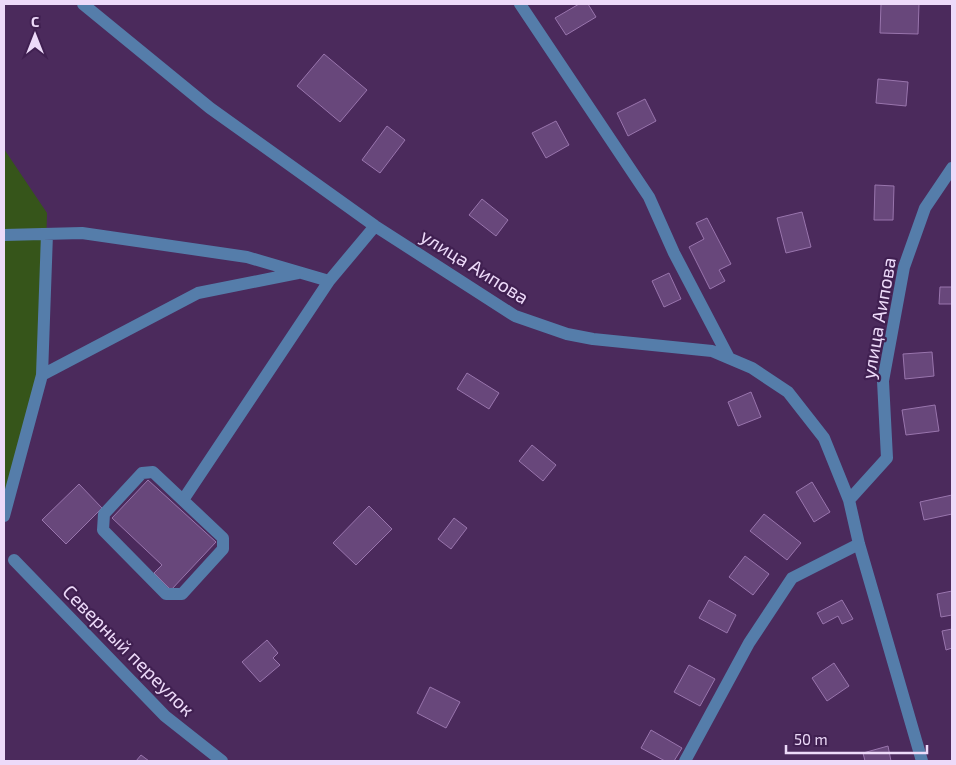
<svg xmlns="http://www.w3.org/2000/svg" width="956" height="765" viewBox="0 0 956 765" font-family="'Exo 2',sans-serif">
	<style>
		.green { fill: #36551a }
		.building { fill: #68477b; stroke: #9975ad }
		.lines { fill: none; stroke-linecap: round; stroke-linejoin: round }
		.minor { stroke: #557daa; stroke-width: 12 }
		.labels { text-anchor: middle; dominant-baseline: central; stroke-width: 4.5; stroke-linejoin: round; paint-order: stroke }
		.street-label { font-size: 19px; fill: #eddaf9; stroke: #402051 }
	</style>
	<rect width="100%" height="100%" fill="#4b2a5c"/>
	<path class="green" d="M4,149L47,213L42,375L4,516Z"/>
	<path class="building" d="M579,4H588L596,17L566,35L555,18Z
		M881,4H919L918,34L880,33Z
		M324,54L367,90L340,122L297,86Z
		M878,79L908,82L906,106L876,103Z
		M645,99L656,121L628,136L617,113Z
		M556,121L569,145L546,158L532,133Z
		M387,126L405,140L380,173L362,160Z
		M875,185L894,186L893,220H874Z
		M482,199L508,220L496,236L469,215Z
		M802,212L811,247L786,253L777,218Z
		M707,218L731,264L719,270L725,281L710,289L689,247L704,239L696,223Z
		M669,273L681,299L664,307L652,281Z
		M940,287H952V304H939Z
		M932,352L934,376L905,379L903,354Z
		M467,373L499,393L489,409L457,389Z
		M751,392L761,417L738,426L728,402Z
		M935,405L939,431L906,435L902,410Z
		M532,445L556,465L543,481L519,461Z
		M148,480L216,542L171,590L154,573L162,565L112,518Z
		M812,482L830,512L814,522L796,492Z
		M79,484L102,508L66,544L42,520Z
		M952,495V514L924,520L920,502Z
		M369,506L392,529L356,565L333,543Z
		M764,514L801,543L787,560L750,531Z
		M454,518L467,528L451,549L438,539Z
		M745,556L769,574L753,595L729,577Z
		M952,591V615L941,617L937,594Z
		M709,600L736,615L727,633L699,618Z
		M842,600L853,619L842,624L838,616L823,624L817,613Z
		M952,629V648L946,650L942,631Z
		M267,640L278,653L273,658L280,665L260,682L242,662Z
		M834,663L849,686L827,701L812,678Z
		M689,665L715,679L700,706L674,692Z
		M430,687L460,702L446,728L417,713Z
		M651,730L682,748L674,761H665L641,748Z
		M888,746L891,761H865L863,753Z
		M141,755L149,761H136Z"/>
	<g class="lines">
		<path class="minor" d="M83,4L210,108L375,226L515,316L567,334L593,339L712,351L752,368L788,392L824,438L849,500L859,544L922,761
			M520,4L649,197L674,253L729,358
			M4,235L82,233L247,257L329,281
			M42,375L198,293L298,273
			M153,472L223,538V549L182,594H166L103,530L104,514L142,473Z
			M183,500L329,281L375,226
			M849,500L887,458L883,381L904,267L925,208L952,168
			M4,516L42,375L47,234
			M14,560L165,716L222,761
			M685,761L749,643L792,578L859,544"/>
	</g>
	<g class="labels">
		<g class="street-label">
			<text transform="translate(475 266) rotate(32)">улица Аипова</text>
			<text transform="translate(878 318) rotate(-80)">улица Аипова</text>
			<text transform="translate(129 650) rotate(45)">Северный переулок</text>
		</g>
	</g>
	<rect width="956" height="765" fill="none" stroke="#eddaf9" stroke-width="10"/>
	<g transform="translate(35 35)" stroke="#402051" stroke-width="4" paint-order="stroke">
	<path d="M0-4L9 19L0 12L-9 19Z" fill="#eddaf9"/>
	<text y="-8" font-size="14" font-weight="bold" text-anchor="middle" fill="#eddaf9">С</text>
	</g>
	<path d="M786 745v8h141v-8" fill="none" stroke="#eddaf9" stroke-width="2.5"/>
	<text x="794" y="745" font-size="15" fill="#eddaf9" stroke="#402051" stroke-width="4" paint-order="stroke">50 m</text>
</svg>
